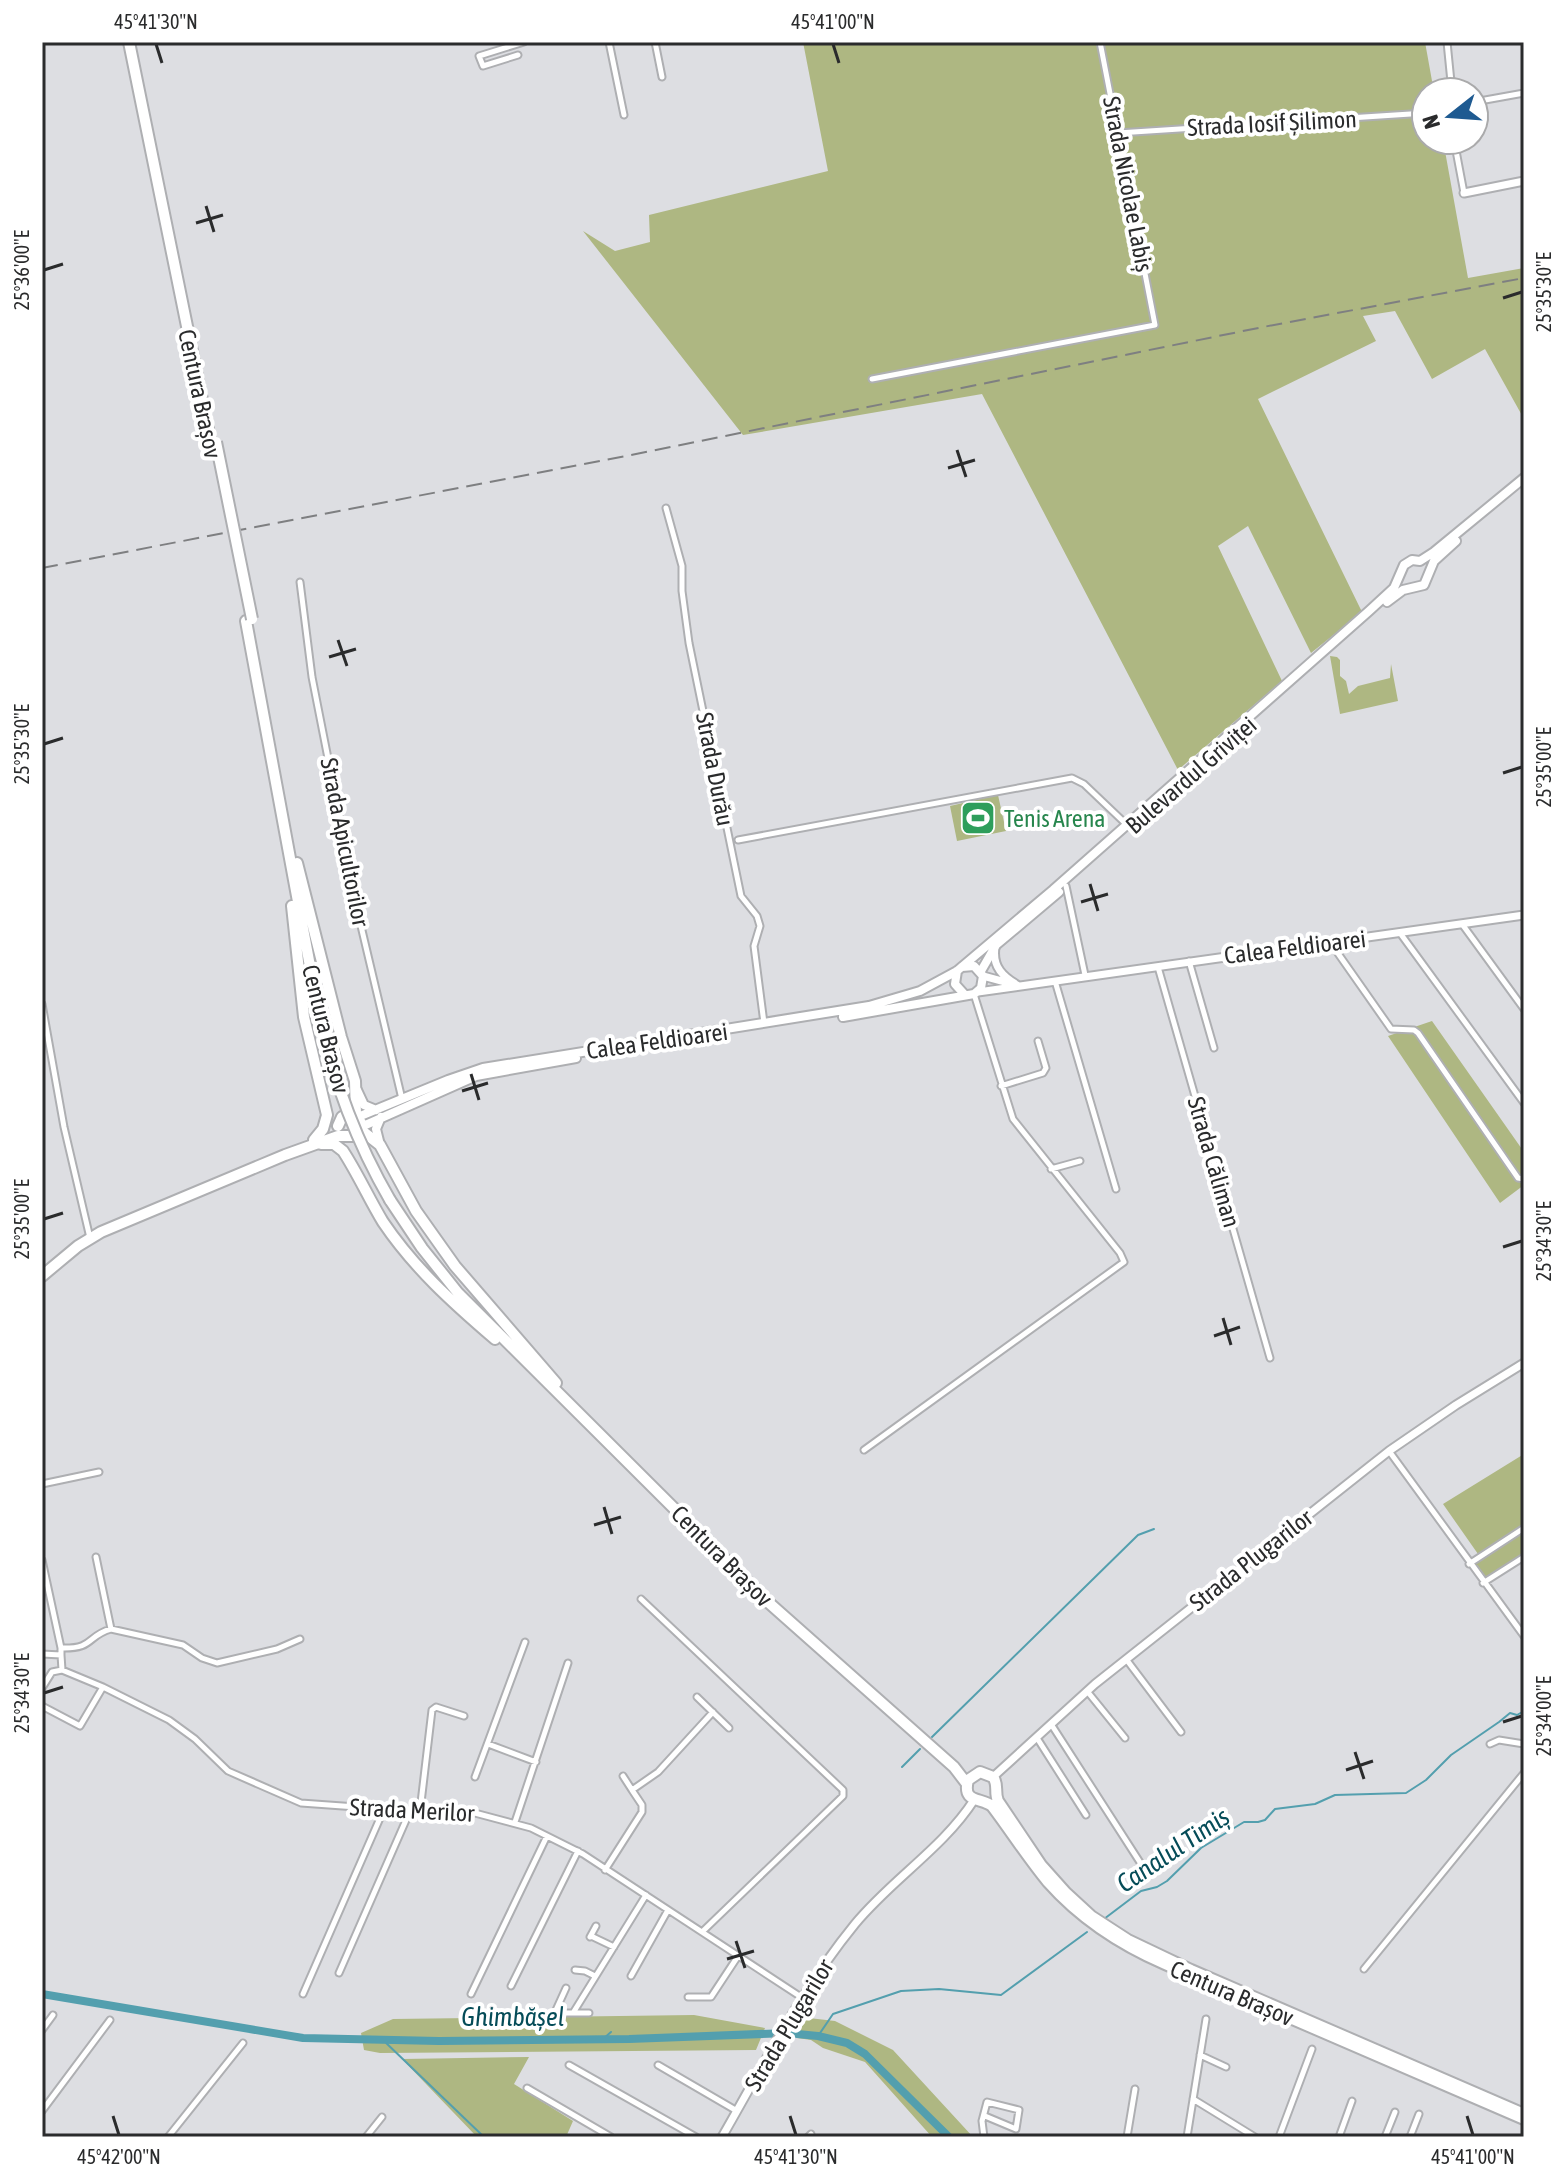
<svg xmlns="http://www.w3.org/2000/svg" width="1566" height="2179" viewBox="0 0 1566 2179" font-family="'Asap Condensed',sans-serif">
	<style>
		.green { fill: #aeb782 }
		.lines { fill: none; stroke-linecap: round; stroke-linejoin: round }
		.stream { stroke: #539fae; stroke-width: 2 }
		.river { stroke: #539fae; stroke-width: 8 }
		.street-casing { stroke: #aeafb2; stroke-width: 9 }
		.secondary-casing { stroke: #aeafb2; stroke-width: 11 }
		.primary-casing { stroke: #aeafb2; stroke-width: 12 }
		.highway-casing { stroke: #aeafb2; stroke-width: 14 }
		.street { stroke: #fff; stroke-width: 5 }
		.secondary { stroke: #fff; stroke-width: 7 }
		.primary { stroke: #fff; stroke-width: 8 }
		.highway { stroke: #fff; stroke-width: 10 }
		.rail { stroke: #7e7f81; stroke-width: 2; stroke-dasharray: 16 8; stroke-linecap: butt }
		.highway-bridge-casing { stroke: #aeafb2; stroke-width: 14; stroke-linecap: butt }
		.highway-bridge { stroke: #fff; stroke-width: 10 }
		.ticks { fill: none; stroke: #2a2b2c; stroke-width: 3 }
		.labels { text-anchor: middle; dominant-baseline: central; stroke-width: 8; stroke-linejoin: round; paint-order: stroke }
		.street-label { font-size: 24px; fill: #2a2b2c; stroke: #fff }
		.leisure-label { font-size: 24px; fill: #27864d; stroke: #fff; text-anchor: start }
		.water-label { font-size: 26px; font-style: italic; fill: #054c58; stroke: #fff }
		.neatline { fill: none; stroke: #2a2b2c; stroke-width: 3 }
		.ticks-label { font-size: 20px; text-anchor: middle; fill: #2a2b2c }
	</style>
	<rect width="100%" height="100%" fill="#dddee2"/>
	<path class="green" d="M803,42H1425L1434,92H1426V140H1443L1468,278L1524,268V419L1485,349L1432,379L1395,311L1363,316L1376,341L1258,399L1362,612L1311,653L1248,526L1218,546L1282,681L1178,770L982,394L743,435L583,231L615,251L650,242L649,215L828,171Z
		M1330,656L1337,657L1340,660V676L1346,681L1349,694L1358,686L1390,678L1391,664L1398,701L1340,714Z
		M998,795L1006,831L957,841L950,806Z
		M1432,1021L1524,1152V1185L1500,1203L1388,1036Z
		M1524,1454V1553L1484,1579L1473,1564L1478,1554L1443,1504Z
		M694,2015L765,2028L756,2050L380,2053L364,2050L361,2033L393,2019Z
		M800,2017L835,2021L893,2050L973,2137H932L865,2062L823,2048L811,2040L797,2038Z
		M529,2057L514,2084L573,2121L566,2137H477L402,2059Z"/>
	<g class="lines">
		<path class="stream" d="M932,1737L1138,1535L1154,1529
			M902,1767L920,1749
			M1104,1919L1141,1891L1157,1887L1167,1881L1201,1848L1244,1822H1258L1265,1820L1275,1809L1315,1804L1335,1795L1406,1793L1426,1780L1451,1755L1499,1722L1510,1713L1517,1715L1524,1711
			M818,2036L833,2014L901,1991L939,1989L1001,1995L1087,1932
			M603,2039L611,2032
			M383,2040L484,2137"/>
		<path class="river" d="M42,1994L303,2038L439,2041L629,2039L787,2033L818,2036L847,2043L865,2054L949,2137"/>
		<g class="street-casing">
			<path id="street" d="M609,42L624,115
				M655,42L662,77
				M1447,42L1452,92
				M518,55L483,66L479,56L524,42
				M1474,102L1524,93
				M1118,133L1426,113
				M1454,140L1464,193
				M872,379L1155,325L1100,42
				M666,508L682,566V591L689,643L741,896L757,916L760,926L754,946L764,1023
				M300,582L312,677L361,926L402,1099
				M738,840L1072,778L1084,784L1126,824
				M1066,886L1085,975
				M1462,924L1524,1009
				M1400,933L1524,1103
				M1330,942L1391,1029L1414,1030L1418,1033L1518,1178L1524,1179
				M1189,961L1214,1048
				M1158,967L1270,1358
				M1055,981L1116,1189
				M42,1004L64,1127L90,1238
				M1001,1086L1043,1073L1046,1068L1038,1041
				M1051,1169L1080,1161
				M864,1450L1124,1262L1120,1253L1013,1119L974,994
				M1389,1451L1524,1636
				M42,1484L99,1472
				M96,1557L111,1629
				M42,1560L61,1648
				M1469,1564L1524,1528
				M1483,1583L1524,1557
				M641,1599L843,1790V1796L702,1932
				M42,1654L61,1655L62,1670L103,1687
				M61,1655V1648C95,1649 86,1636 111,1629L183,1645L202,1658L217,1663L277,1649L300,1639
				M1126,1659L1181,1732
				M42,1688L52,1672L62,1670
				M1087,1691L1125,1738
				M697,1697L729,1728
				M42,1706L80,1726L103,1687L169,1720L195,1739L228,1771L301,1803L384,1809L471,1812L531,1828L583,1854L801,1997
				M1051,1724L1143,1867
				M1037,1738L1086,1815
				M488,1744L536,1762
				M1490,1744L1499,1740L1524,1744
				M623,1776L632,1790
				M475,1777L525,1642
				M420,1811L432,1710L436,1707L464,1716
				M515,1822L568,1663
				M605,1870L642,1812V1805L632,1790L658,1772L713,1712
				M591,1936L614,1947
				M590,1937L596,1926
				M1364,1969L1524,1773
				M575,1970L585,1971L595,1976
				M339,1973L410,1811
				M631,1976L668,1910
				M511,1986L578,1851
				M566,1988L556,2010L558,2013H573L646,1895
				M303,1994L384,1809
				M471,1994L547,1836
				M688,1997H711L738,1956
				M574,2013H589
				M42,2030L53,2015
				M1200,2055L1226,2067
				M569,2065L696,2137
				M658,2065L737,2111
				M527,2088L611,2137
				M1193,2099L1255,2137
				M42,2111L110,2020
				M168,2137L243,2043
				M366,2137L382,2117
				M808,2137L811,2134
				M984,2137L982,2121L987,2102L1019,2110L1016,2129L985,2116
				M1127,2137L1135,2089
				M1187,2137L1206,2019
				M1279,2137L1312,2049
				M1339,2137L1352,2101
				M1385,2137L1395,2112
				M1410,2137L1419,2114"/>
		</g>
		<g class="secondary-casing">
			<path id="secondary" d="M1464,193L1524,181
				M995,947C992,967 1003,977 1019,986
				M983,976L1009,983
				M978,992L1524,915
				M993,1777L1095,1684L1389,1451L1456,1405L1524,1363
				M722,2137C764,2064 801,1990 855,1924C891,1880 943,1848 974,1800"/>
		</g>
		<g class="primary-casing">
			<path id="primary" d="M1387,602L1403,590L1424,585L1434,561L1456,541
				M957,971L955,984L964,994
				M981,971L996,945L1059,892
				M843,1017L974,994L981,988L983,976L974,966L962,967
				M357,1090L364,1105L376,1110
				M358,1117L448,1080L483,1068L869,1006L920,991L957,971L1053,890L1369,611L1394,588L1404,565L1412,560L1420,561L1434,552L1524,478
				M361,1127L476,1076L576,1058
				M380,1145L376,1129L381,1117"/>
		</g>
		<g class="highway-casing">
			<path id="highway" d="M129,42L211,444
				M246,621L317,1004
				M297,863L341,1037L355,1081L356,1115
				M292,906L304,1017L327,1115L323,1129L314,1140
				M361,1130L380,1145L416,1211L455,1266L556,1383
				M321,1144H334L343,1151C358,1174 369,1199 383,1222C414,1268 453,1303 495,1339
				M390,1200L422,1248L458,1293L768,1602L954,1767L967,1784
				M42,1276L78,1246L101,1232L285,1155L338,1136H356L361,1130V1123L356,1115L349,1113L342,1117L338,1126
				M1524,2114L1191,1970L1128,1940L1091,1916L1066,1893L1041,1865L998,1801C994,1792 999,1785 993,1777L980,1772L968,1780C962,1804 981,1797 992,1806C1011,1831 1028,1858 1048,1882C1080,1918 1121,1945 1165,1964L1524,2119"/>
		</g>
		<use href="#street" class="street"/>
		<use href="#secondary" class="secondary"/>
		<use href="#primary" class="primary"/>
		<use href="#highway" class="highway"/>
		<path class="rail" d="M42,568L636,454L1263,327L1524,278"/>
		<g class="highway-bridge-casing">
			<path id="highway-bridge" d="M216,442L252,619
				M317,1004C331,1074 354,1138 390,1200"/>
		</g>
		<use href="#highway-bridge" class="highway-bridge"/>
	</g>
	<path class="ticks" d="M156,44L162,63M833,44L839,63M206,206L214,232M196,223L223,215M44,270L63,264M1503,298L1522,292M957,450L966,477M948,468L975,460M338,640L347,666M329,657L356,649M44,744L63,738M1503,773L1522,767M1090,884L1098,911M1081,902L1108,894M471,1074L479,1100M462,1091L488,1083M44,1219L63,1213M1503,1247L1522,1241M1223,1318L1231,1345M1214,1336L1240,1327M604,1507L612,1534M594,1525L621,1517M44,1693L63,1687M1503,1722L1522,1716M1355,1752L1364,1779M1346,1770L1373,1761M736,1941L745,1968M727,1959L754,1951M113,2116L119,2135M790,2116L796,2135M1467,2116L1473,2135"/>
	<defs>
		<g id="stadium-square" transform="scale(1.8)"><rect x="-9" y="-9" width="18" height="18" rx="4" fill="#2e9e5b" stroke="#fff"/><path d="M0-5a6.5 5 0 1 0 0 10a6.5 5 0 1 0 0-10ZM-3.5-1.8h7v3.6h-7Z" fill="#fff"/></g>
	</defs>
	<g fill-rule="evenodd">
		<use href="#stadium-square" x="978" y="818"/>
	</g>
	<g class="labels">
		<g class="street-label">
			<text transform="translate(1272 123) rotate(-3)">Strada Iosif Șilimon</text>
			<text transform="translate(1128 184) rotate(79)">Strada Nicolae Labiș</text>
			<text transform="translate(200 394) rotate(78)">Centura Brașov</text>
			<text transform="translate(715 769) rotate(79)">Strada Durău</text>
			<text transform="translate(1191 775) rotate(-41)">Bulevardul Griviței</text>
			<text transform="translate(345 842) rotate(79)">Strada Apicultorilor</text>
			<text transform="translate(1295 947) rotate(-7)">Calea Feldioarei</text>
			<text transform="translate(326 1029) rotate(76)">Centura Brașov</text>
			<text transform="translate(657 1041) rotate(-8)">Calea Feldioarei</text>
			<text transform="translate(1214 1162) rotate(74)">Strada Căliman</text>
			<text transform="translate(722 1556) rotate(45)">Centura Brașov</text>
			<text transform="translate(1251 1560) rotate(-38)">Strada Plugarilor</text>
			<text transform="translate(412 1810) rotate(3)">Strada Merilor</text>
			<text transform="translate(1232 1993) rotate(23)">Centura Brașov</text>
			<text transform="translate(789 2025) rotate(-59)">Strada Plugarilor</text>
		</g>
		<g class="leisure-label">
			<text x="1004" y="818">Tenis Arena</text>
		</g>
		<g class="water-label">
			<text transform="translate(1173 1850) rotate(-34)">Canalul Timiș</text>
			<text x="513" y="2017">Ghimbășel</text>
		</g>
	</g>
	<rect width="1566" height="2179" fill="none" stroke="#ffffff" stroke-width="88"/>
	<g transform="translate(1450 116) rotate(253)"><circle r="38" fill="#ffffff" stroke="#aaaaab" stroke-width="2"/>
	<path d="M0-6L14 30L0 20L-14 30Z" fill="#1e5a91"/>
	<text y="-12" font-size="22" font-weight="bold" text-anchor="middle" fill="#2a2b2c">N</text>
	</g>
	<rect x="44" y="44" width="1478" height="2091" class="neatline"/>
	<g class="ticks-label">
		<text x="156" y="29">45°41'30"N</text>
		<text x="833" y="29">45°41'00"N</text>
		<text transform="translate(22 270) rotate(-90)" y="7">25°36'00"E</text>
		<text transform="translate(1544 292) rotate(-90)" y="7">25°35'30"E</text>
		<text transform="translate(22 744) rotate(-90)" y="7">25°35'30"E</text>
		<text transform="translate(1544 767) rotate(-90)" y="7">25°35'00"E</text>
		<text transform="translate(22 1219) rotate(-90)" y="7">25°35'00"E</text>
		<text transform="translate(1544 1241) rotate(-90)" y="7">25°34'30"E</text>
		<text transform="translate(22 1693) rotate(-90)" y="7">25°34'30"E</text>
		<text transform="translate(1544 1716) rotate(-90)" y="7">25°34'00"E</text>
		<text x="119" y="2164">45°42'00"N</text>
		<text x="796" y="2164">45°41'30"N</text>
		<text x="1473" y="2164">45°41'00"N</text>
	</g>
</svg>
